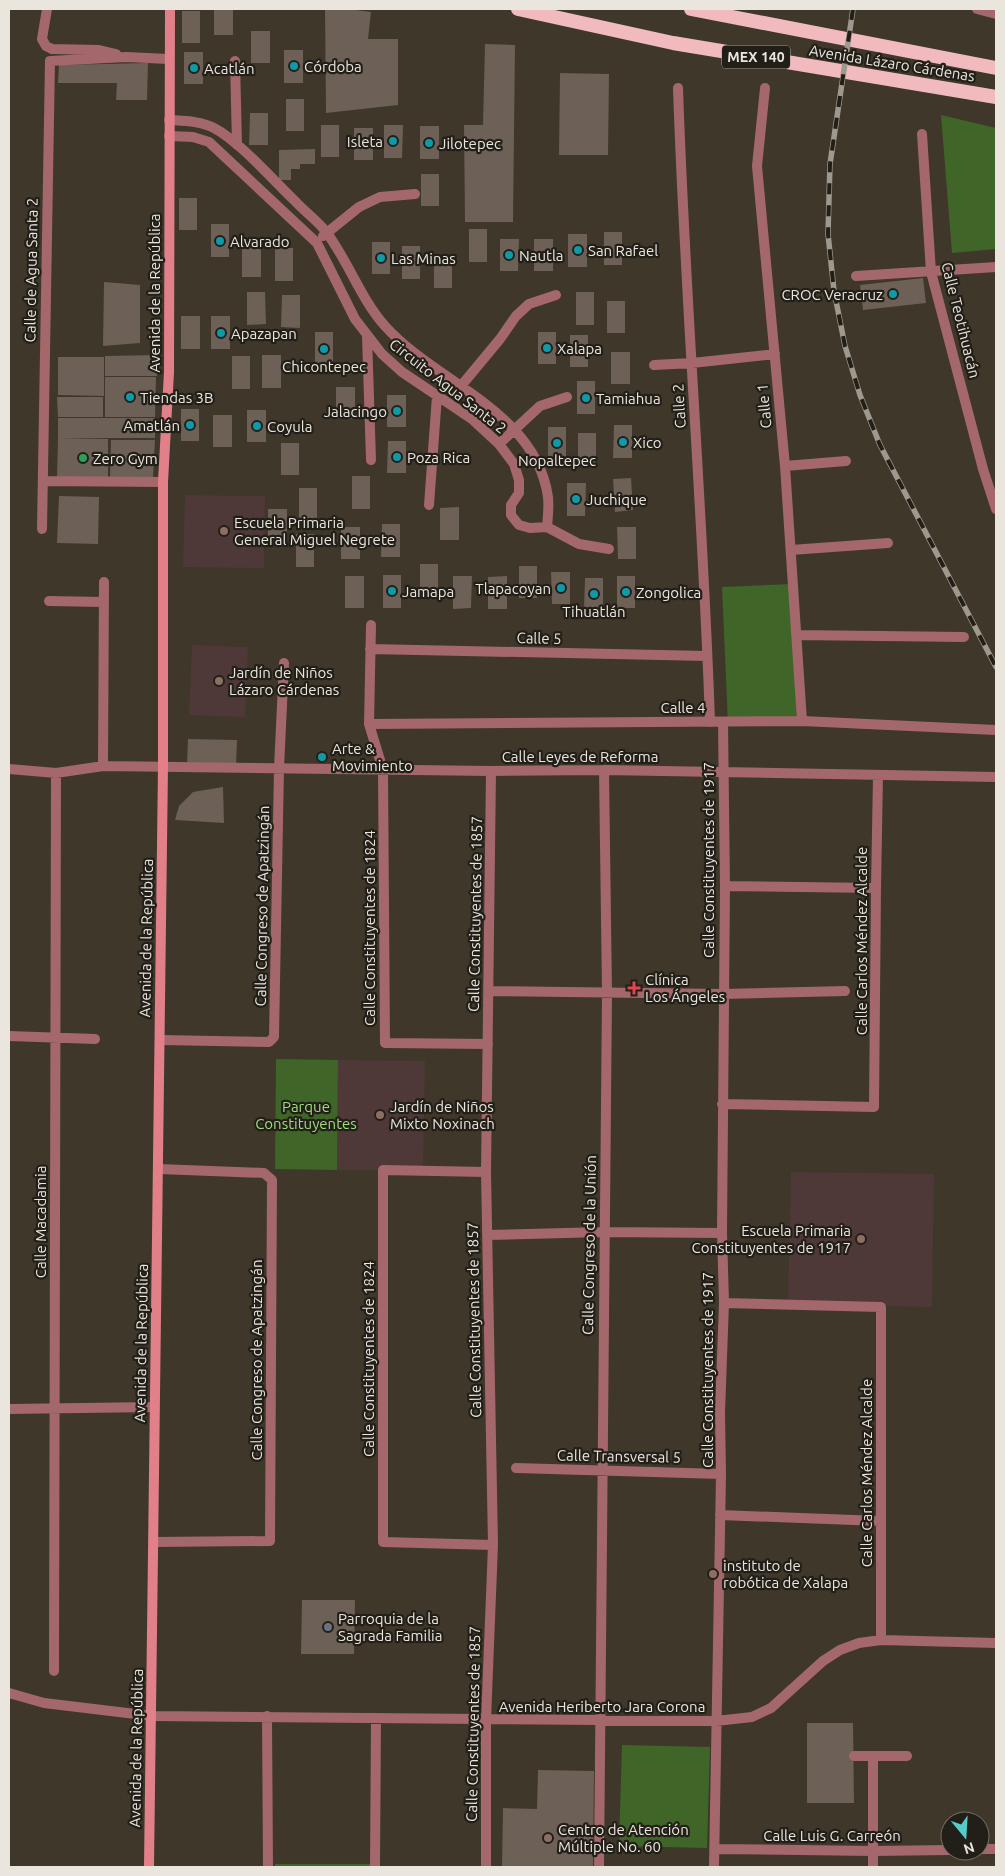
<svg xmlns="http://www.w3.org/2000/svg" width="1005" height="1876" viewBox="0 0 1005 1876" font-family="Ubuntu,sans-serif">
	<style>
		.education { fill: #4e3938 }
		.green { fill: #3f6529 }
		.building { fill: #6d6056 }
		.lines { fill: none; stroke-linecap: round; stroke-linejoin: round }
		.minor { stroke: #a4676c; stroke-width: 10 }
		.secondary { stroke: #e18088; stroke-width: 10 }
		.trunk { stroke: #f0babe; stroke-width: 14 }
		.rail-casing { stroke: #9e988d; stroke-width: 5.5 }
		.rail { stroke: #221f19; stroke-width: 4; stroke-dasharray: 11; stroke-linecap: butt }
		.culture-dot { fill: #0f9aa8; stroke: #221f19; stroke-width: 2 }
		.leisure-dot { fill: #2e9e5b; stroke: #221f19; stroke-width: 2 }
		.education-dot { fill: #8d6e63; stroke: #221f19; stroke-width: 2 }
		.health-dot { fill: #e0444e; stroke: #221f19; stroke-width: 2 }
		.worship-dot { fill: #6b7280; stroke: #221f19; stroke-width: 2 }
		.labels { text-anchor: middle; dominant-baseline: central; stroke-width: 4.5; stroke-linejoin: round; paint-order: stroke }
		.shield { fill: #221f19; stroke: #aeaaa2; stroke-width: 1 }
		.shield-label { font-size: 14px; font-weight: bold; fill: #eae5dd }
		.street-label { font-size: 15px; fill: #eae5dd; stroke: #221f19 }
		.poi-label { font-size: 15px; fill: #eae5dd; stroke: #221f19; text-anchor: start }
		.park-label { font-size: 15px; fill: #9ede7b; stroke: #221f19 }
	</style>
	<rect width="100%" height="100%" fill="#3e372a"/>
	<path class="education" d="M185,495L265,496L264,568L183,567Z
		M192,645L248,647L245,717L189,715Z
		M338,1060L425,1061L423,1170H337Z
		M791,1172L934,1174L932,1307L788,1304Z"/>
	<path class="green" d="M941,115L996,128V249L952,253Z
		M791,584L797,721L728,724L722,587Z
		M276,1059L338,1060L337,1170L275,1169Z
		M622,1745L710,1747L707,1848L619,1846Z
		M275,1864H373V1867H275Z"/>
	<path class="building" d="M214,9H233V35H214Z
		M325,9H347L371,12L368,39H398V105L326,113Z
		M182,11H200V43H182Z
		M251,31H270V63H251Z
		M485,44L515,45L513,222H465L464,125H483Z
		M284,50H303V83H284Z
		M184,52H203V84H184Z
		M148,63L147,100H116L117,83H58L59,65Z
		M560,73L609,74L608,155H559Z
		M286,99H304V131H286Z
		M250,113H268V145H249Z
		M321,125H339V157H321Z
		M384,125H403L402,158H384Z
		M420,126H439V159H420Z
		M354,128H373V160H354Z
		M315,149V164H300V169H291V180H279V150Z
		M421,174H439V206H421Z
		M179,198H197V230H179Z
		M211,224H229V257H211Z
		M469,229H487V262H469Z
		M604,232H622V265H604Z
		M568,234H587V267H568Z
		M500,239H519L518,271H500Z
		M534,239H553V271H534Z
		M372,242H390V274H372Z
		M242,244H261V277H242Z
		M402,246H420V279H402Z
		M275,248H293V281H275Z
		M434,255H452V288H434Z
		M923,278L926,303L863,310L860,285Z
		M104,282L140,285V343L103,346Z
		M247,292H265L266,324L247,325Z
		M576,292H594V325H576Z
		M282,295H300V328L281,327Z
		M607,301H625V333H607Z
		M181,316H200V349H181Z
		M211,316H230V349H211Z
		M315,332H333V365H315Z
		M538,332H556V364H538Z
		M570,335H588V367H570Z
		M611,352H630V384H611Z
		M157,355V376H105V356Z
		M262,355H281V388H262Z
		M232,356H250V389H232Z
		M58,357H104V396L58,395Z
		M105,377H156L155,417H105Z
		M577,381H595V414H577Z
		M336,387H355V419H336Z
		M387,395H406V427H387Z
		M57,397H103V417H58Z
		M181,409H199V441H181Z
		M247,410H266V442H247Z
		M213,415H232V447H213Z
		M58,418H155V438H58Z
		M614,425H632V458H613Z
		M548,427H566V459H548Z
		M578,433H596V465H578Z
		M58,438L108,439V478L57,477Z
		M111,440H155L153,477L110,478Z
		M388,441H406V473H387Z
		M281,443H299V475H281Z
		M352,476H370V509H352Z
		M631,478L633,510L615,512L613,479Z
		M567,483H586L585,516H567Z
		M299,488H317V521H299Z
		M59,496L99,497L98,544L57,543Z
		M459,507V540H440V508Z
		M268,509H287V542H268Z
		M382,524H400V557H381Z
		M341,527H360V559H341Z
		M617,527H636V559H618Z
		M296,534H314V567H296Z
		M420,564H438V596H420Z
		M519,566H537V598H519Z
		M551,572H570V604H552Z
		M383,575H401V608H383Z
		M345,576H364V608H345Z
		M453,576H472L471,608L453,609Z
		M507,576V609H488V577Z
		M617,576H635V608H617Z
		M585,578H603V610H584Z
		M188,739L237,740L236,766L187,764Z
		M223,787L224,823L175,820L179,806L193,792Z
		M302,1600H355L354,1654H301Z
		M807,1723H853L854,1803H807Z
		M538,1770L594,1771L593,1867H502L503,1808L537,1809Z"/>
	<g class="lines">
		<path class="minor" d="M47,9L42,39L46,46L52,49L99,50L116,54
			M977,9L996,14
			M235,61L237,145
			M678,88C685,300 703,511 710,722
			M765,88L757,166L785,466L802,721
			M169,120C184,121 200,121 214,128C239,141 274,181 295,201C305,212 319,222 327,233C349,263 361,299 385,326C436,383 536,411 548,497C549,506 548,517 547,527
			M922,134L931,272L983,469L996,509
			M169,136L193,137L209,142L317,243L355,319L382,354L402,372L472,419L499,444L514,464L519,480V493L511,505V515L519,525L530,528L547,527
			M323,236L359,207L380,197L415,194
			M856,276L996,267
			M367,336L371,460
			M654,365L692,363L775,354
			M461,386L500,339L516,316L529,304L556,295
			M499,444L540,406L567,397
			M785,466L846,461
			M43,481L163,482
			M429,505L437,396
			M547,527L579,544L609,549
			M42,529L50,61L126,57L169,59
			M791,550L888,543
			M49,601L104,602
			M371,625L369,724L383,770L385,1043L488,1044
			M796,635L964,637
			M370,649L707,656
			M369,724L802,721L996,730
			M103,766L104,582
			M9,769L56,773L103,766L491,771L604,770L996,777
			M725,886L876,888
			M489,991L723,994L845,991
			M9,1036L95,1039
			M160,1040L269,1042L274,1037L279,768L284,663
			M722,1104L874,1107L876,888L878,775
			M486,1172L383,1170V1542L493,1545
			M487,1235L604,1232L722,1233
			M724,1303L881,1307V1640
			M9,1409L154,1407
			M516,1468L721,1474
			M720,1515L880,1521
			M154,1542L270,1541L272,1180L264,1173L159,1169
			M54,1671L56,773
			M9,1693L44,1703L152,1716L716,1721L752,1717L771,1708L823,1661L840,1650L859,1643L881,1640L996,1643
			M267,1716L268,1867
			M854,1756H907
			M715,1849L873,1851L950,1850
			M980,1849H996
			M375,1867L376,1718
			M486,1867V1720L493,1545L486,1172L491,771
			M599,1867L607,993L604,770
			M714,1867L721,1474L720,1412L724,1303L722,1233L725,886L723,722
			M873,1867V1756"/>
		<path class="secondary" d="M149,1867L163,766V482L169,372L170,9"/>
		<path class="trunk" d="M518,9L673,43L996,97
			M691,9L996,68"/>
		<g class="rail-casing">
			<path id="rail" d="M853,9L830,164L828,234L834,291L845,346L860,395L880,445L996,667"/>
		</g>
		<use href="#rail" class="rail"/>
	</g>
	<g class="culture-dot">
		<circle cx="294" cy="66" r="5"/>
		<circle cx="194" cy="68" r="5"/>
		<circle cx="393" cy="141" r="5"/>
		<circle cx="429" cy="143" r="5"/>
		<circle cx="220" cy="241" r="5"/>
		<circle cx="578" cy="250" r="5"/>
		<circle cx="509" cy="255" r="5"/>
		<circle cx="381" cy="258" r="5"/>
		<circle cx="893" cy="294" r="5"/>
		<circle cx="221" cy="333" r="5"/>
		<circle cx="547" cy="348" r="5"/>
		<circle cx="324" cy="349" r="5"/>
		<circle cx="130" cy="397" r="5"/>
		<circle cx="586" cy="398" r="5"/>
		<circle cx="397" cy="411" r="5"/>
		<circle cx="190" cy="425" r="5"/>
		<circle cx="257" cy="426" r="5"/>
		<circle cx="623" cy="442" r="5"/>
		<circle cx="557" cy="443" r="5"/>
		<circle cx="397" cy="457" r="5"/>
		<circle cx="576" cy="499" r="5"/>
		<circle cx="561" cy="588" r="5"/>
		<circle cx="392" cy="591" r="5"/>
		<circle cx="626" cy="592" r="5"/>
		<circle cx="594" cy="594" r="5"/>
		<circle cx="322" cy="757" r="5"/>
	</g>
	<circle class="leisure-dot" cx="83" cy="458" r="5"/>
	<g class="education-dot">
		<circle cx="224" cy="531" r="5"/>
		<circle cx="219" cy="681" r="5"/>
		<circle cx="380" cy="1115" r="5"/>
		<circle cx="861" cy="1239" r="5"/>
		<circle cx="713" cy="1574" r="5"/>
		<circle cx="548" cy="1838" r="5"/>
	</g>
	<path class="health-dot" d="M631.5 980.5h5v5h5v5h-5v5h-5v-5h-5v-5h5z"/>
	<circle class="worship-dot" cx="328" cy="1627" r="5"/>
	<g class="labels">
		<rect class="shield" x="722" y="45.5" width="68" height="23" rx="4"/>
		<g class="shield-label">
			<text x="756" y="57">MEX 140</text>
		</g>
		<g class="street-label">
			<text transform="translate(892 63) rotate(9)">Avenida Lázaro Cárdenas</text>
			<text transform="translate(31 270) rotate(-89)">Calle de Agua Santa 2</text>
			<text transform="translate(154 293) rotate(-90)">Avenida de la República</text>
			<text transform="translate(961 320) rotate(76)">Calle Teotihuacán</text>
			<text transform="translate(448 386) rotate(38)">Circuito Agua Santa 2</text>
			<text transform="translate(679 406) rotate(-93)">Calle 2</text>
			<text transform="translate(764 406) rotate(-95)">Calle 1</text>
			<text transform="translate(539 638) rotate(1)">Calle 5</text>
			<text x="683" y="707">Calle 4</text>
			<text x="580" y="756">Calle Leyes de Reforma</text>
			<text transform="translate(708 860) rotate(-90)">Calle Constituyentes de 1917</text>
			<text transform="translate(262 906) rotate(-89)">Calle Congreso de Apatzingán</text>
			<text transform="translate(475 914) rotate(-89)">Calle Constituyentes de 1857</text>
			<text transform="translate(369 928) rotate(-90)">Calle Constituyentes de 1824</text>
			<text transform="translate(146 938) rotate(-89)">Avenida de la República</text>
			<text transform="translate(861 941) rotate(-90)">Calle Carlos Méndez Alcalde</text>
			<text transform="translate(40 1222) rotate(-90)">Calle Macadamia</text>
			<text transform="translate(589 1245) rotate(-89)">Calle Congreso de la Unión</text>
			<text transform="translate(474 1320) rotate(-91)">Calle Constituyentes de 1857</text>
			<text transform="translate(141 1343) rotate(-89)">Avenida de la República</text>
			<text transform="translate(368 1359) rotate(-90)">Calle Constituyentes de 1824</text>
			<text transform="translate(256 1360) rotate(-90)">Calle Congreso de Apatzingán</text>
			<text transform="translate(707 1370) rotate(-90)">Calle Constituyentes de 1917</text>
			<text transform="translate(619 1456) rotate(1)">Calle Transversal 5</text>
			<text transform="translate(866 1473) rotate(-90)">Calle Carlos Méndez Alcalde</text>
			<text x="602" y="1706">Avenida Heriberto Jara Corona</text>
			<text transform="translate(473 1724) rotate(-89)">Calle Constituyentes de 1857</text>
			<text transform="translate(136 1748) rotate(-89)">Avenida de la República</text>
			<text x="832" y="1835">Calle Luis G. Carreón</text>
		</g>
		<g class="poi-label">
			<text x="304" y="66">Córdoba</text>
			<text x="204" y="68">Acatlán</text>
			<text x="383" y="141" text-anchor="end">Isleta</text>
			<text x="439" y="143">Jilotepec</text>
			<text x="230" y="241">Alvarado</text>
			<text x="588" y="250">San Rafael</text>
			<text x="519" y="255">Nautla</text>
			<text x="391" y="258">Las Minas</text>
			<text x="883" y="294" text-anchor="end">CROC Veracruz</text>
			<text x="231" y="333">Apazapan</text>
			<text x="557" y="348">Xalapa</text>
			<text x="324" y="366" text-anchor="middle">Chicontepec</text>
			<text x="140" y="397">Tiendas 3B</text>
			<text x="596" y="398">Tamiahua</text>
			<text x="387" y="411" text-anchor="end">Jalacingo</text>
			<text x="180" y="425" text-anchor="end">Amatlán</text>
			<text x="267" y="426">Coyula</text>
			<text x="633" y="442">Xico</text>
			<text x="407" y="457">Poza Rica</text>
			<text x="93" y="458">Zero Gym</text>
			<text x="557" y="460" text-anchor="middle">Nopaltepec</text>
			<text x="586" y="499">Juchique</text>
			<text x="234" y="522">Escuela Primaria<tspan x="234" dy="17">General Miguel Negrete</tspan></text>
			<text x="551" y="588" text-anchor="end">Tlapacoyan</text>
			<text x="402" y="591">Jamapa</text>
			<text x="636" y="592">Zongolica</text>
			<text x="594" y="611" text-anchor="middle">Tihuatlán</text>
			<text x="229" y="672">Jardín de Niños<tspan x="229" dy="17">Lázaro Cárdenas</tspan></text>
			<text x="332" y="748">Arte &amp;<tspan x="332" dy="17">Movimiento</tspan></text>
			<text x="645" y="979">Clínica<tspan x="645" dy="17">Los Ángeles</tspan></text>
			<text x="390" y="1106">Jardín de Niños<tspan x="390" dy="17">Mixto Noxinach</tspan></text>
			<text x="851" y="1230" text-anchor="end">Escuela Primaria<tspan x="851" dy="17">Constituyentes de 1917</tspan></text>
			<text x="723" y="1565">instituto de<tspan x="723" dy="17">robótica de Xalapa</tspan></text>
			<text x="338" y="1618">Parroquia de la<tspan x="338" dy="17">Sagrada Familia</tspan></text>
			<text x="558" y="1829">Centro de Atención<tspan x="558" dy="17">Múltiple No. 60</tspan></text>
		</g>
		<g class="park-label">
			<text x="306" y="1106">Parque<tspan x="306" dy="17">Constituyentes</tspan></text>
		</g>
	</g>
	<rect width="1005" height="1876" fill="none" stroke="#eae5dd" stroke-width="20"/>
	<g transform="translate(965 1836) rotate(162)"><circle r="24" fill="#221f19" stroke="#726e67"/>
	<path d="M0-4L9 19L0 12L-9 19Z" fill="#53cdca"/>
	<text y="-8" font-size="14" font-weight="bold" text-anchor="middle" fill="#eae5dd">N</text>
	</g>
</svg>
